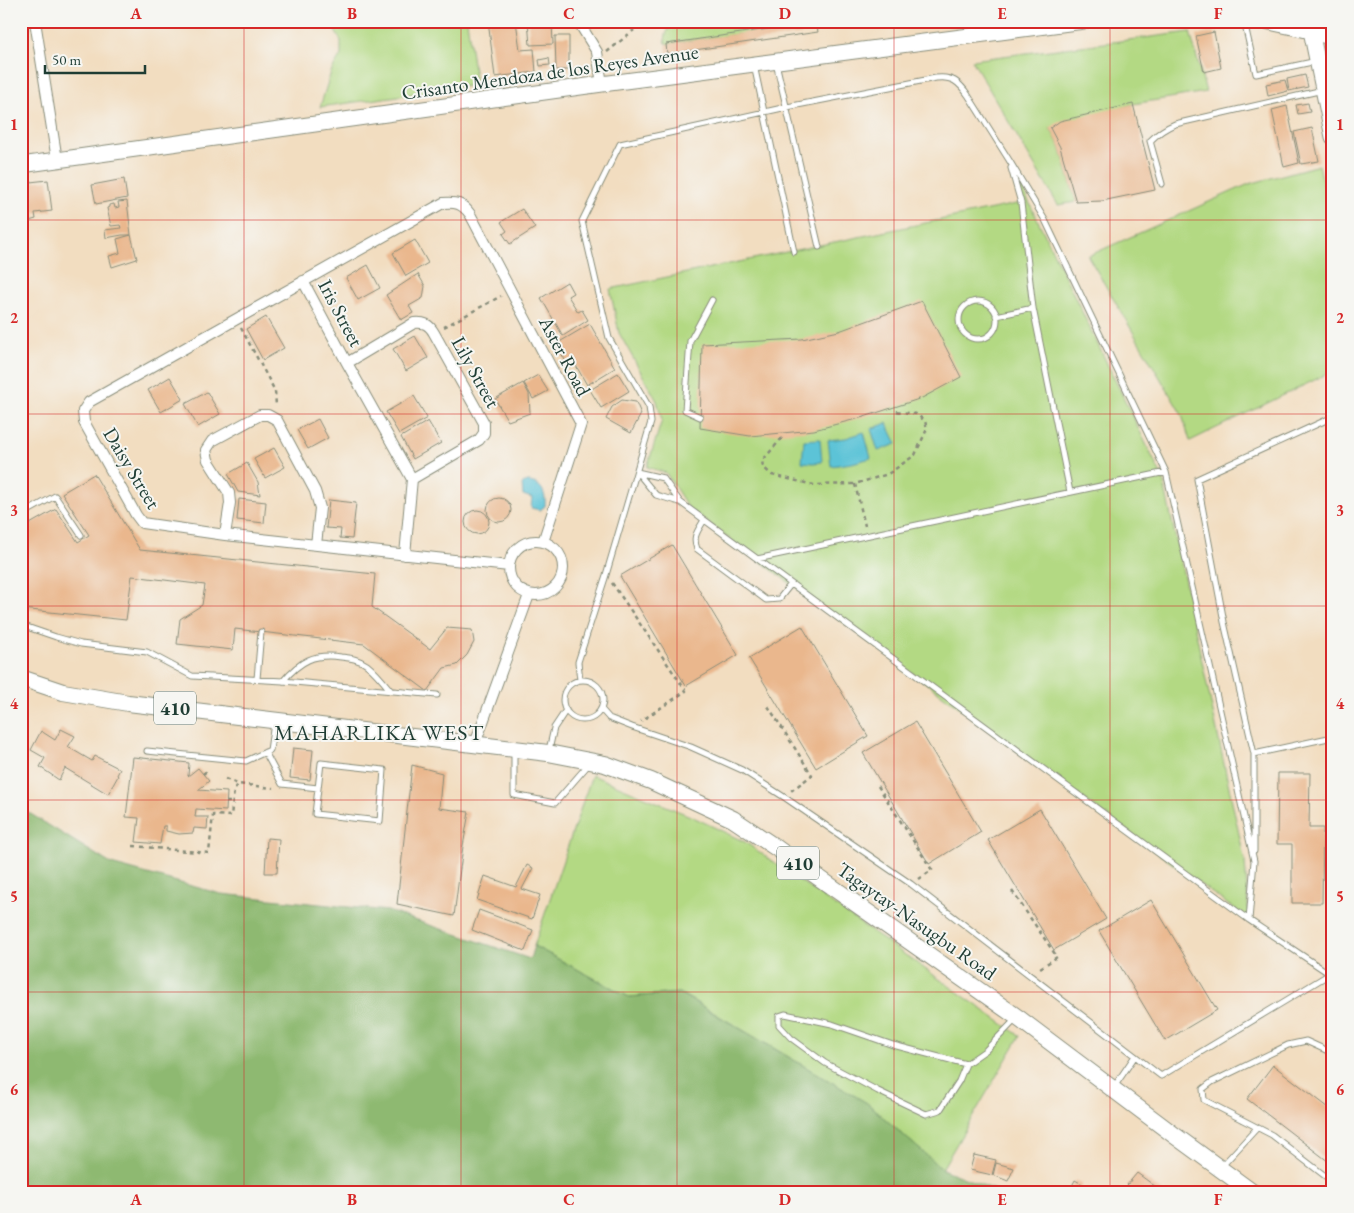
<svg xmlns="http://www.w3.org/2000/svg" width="1354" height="1213" viewBox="0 0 1354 1213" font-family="'EB Garamond',serif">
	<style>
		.green { fill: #b3d983; stroke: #698b5c }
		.forest { fill: #8eb971; stroke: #567b52 }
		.water { fill: #5bc3d7; stroke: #3d8086 }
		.building { fill: #eab78d }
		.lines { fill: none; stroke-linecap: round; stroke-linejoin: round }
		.lane-casing { stroke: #888d7a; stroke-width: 7 }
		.street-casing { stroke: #888d7a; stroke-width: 12 }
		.secondary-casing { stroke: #888d7a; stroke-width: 17 }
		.primary-casing { stroke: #888d7a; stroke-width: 18 }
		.path { stroke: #888d7a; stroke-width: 2.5; stroke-dasharray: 4 4; stroke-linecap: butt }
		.lane { stroke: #fff; stroke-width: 5 }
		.street { stroke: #fff; stroke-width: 10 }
		.secondary { stroke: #fff; stroke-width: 15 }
		.primary { stroke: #fff; stroke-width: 16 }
		.grid { fill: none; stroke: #d62828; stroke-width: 1; stroke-opacity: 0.55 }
		.labels { text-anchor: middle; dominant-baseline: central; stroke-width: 4; stroke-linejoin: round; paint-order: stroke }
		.shield { fill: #f6f6f2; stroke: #60746d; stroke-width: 1 }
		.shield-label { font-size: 19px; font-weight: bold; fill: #1f3d34 }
		.street-label { font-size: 20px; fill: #1f3d34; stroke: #f6f6f2 }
		.quarter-label { font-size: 22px; letter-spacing: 1px; fill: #1f3d34; stroke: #f6f6f2 }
		.neatline { fill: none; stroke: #d62828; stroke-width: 2 }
		.grid-label { font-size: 16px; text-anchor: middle; font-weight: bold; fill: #d62828 }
	</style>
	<rect width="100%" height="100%" fill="#f6f6f2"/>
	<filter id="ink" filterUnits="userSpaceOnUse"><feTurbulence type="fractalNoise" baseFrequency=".02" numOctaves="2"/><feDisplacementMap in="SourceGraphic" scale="10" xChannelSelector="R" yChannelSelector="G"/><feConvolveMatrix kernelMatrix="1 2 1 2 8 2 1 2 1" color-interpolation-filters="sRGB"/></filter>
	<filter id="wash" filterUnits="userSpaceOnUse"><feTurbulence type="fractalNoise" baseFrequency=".0096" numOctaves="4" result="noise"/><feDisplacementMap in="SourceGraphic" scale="20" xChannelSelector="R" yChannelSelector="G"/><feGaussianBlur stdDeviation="1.12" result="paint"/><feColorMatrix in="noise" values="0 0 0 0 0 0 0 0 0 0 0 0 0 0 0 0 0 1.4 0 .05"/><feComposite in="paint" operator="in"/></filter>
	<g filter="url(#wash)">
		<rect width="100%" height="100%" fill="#f2ddc0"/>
		<path class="green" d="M329,21H467L476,85L320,107L331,72L341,55V41Z
			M674,21H785L787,27L666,44C664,34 667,30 675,23Z
			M1190,32L1206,92L1133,104L1050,128L1060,147L1076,202L1058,205L972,60Z
			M1319,165L1333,226V371L1190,441L1182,415L1088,256L1249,184Z
			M1013,169L1163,479L1245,862L1249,920L689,509L666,473L647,467L662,420L657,401L619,333L610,289L1021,203Z
			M592,775L695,818L745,842L1020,1036L942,1169L867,1103L680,993L629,997L534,946Z"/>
		<path class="forest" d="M21,808L111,864L221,894L388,911L530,959L534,946L629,997L679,993L867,1103L942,1169L1000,1192H21Z"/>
		<path class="water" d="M887,423L897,444L878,451L871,429Z
			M864,432L871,458L852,463L831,466L828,440L846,438Z
			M820,439L822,462L813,463L802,462L804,440Z
			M528,482C542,483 546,493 545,506L540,510L531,508L532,498L523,495L522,484Z"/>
		<g id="blocks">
			<path class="building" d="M488,21H516L520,50L534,49L536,72L495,77Z
				M528,21H552L553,44L530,45Z
				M781,21H847V22L817,27L818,32L667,54L666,44L782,27Z
				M1214,32L1221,68L1204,72L1196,36Z
				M555,36H569V70H556Z
				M549,58L550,65L540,66L539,60Z
				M1305,75L1308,87L1289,91L1287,79Z
				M1285,80L1288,91L1268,96L1266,84Z
				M1308,103L1310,112L1298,114L1296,105Z
				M1133,104L1155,190L1102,201L1076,202L1060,147L1050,128L1060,121Z
				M1287,106L1299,163L1284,167L1272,110Z
				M1312,128L1319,161L1301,164L1294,132Z
				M124,179L127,198L96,204L92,185Z
				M48,180L52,211L35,213L36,219L26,222L23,213H24L21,183Z
				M127,201L131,235H122L106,238L105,230L121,228L120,225L111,226L107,208L109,207V205L114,204L115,208L119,207L118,202Z
				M522,209L535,228L510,244L503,234L507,231L501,222Z
				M131,235L137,259L112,267L109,256L120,253L117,239Z
				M415,240L428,263L406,276L393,253Z
				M368,265L380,288L358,300L346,278Z
				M418,274L425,286L423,298L409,306L413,313L401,320L386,295Z
				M567,282L573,293L568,296L578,312L582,310L588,320L563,336L541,298Z
				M922,301L961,377L922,398L864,417L814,430L750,436L700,428L702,344L802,339L839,331Z
				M266,317L284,348L263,360L246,329Z
				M590,324L615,368L587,385L575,364L569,367L556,344Z
				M415,336L428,358L406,371L393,349Z
				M618,373L629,391L601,408L590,390Z
				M538,375L548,391L533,399L524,383Z
				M170,377L183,399L161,412L148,390Z
				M523,383L529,394L530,413L508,421L495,399Z
				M207,392L220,414L198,427L185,404Z
				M414,396L427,418L399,434L386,412Z
				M622,400L636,402L641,414L631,433L606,419L612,407Z
				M318,419L328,438L308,449L297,430Z
				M428,421L441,443L413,459L401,437Z
				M274,448L285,467L265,478L254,459Z
				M247,463L258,482L260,495L238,492L228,474Z
				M94,474L140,550L375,574L372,607L430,649L447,628L472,630L474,642L467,655L457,665L444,668L427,691L364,644L235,629L233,650L177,644L180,619L202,605L205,585L132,576L126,620L21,609V529L56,509L78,542L89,535L62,493Z
				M487 510a12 12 0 1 1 24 0a12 12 0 1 1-24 0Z
				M239,499L266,502L264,523L237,520Z
				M329,500L356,503L352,539L340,538L341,529L326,528Z
				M465 522a12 12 0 1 1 24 0a12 12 0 1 1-24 0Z
				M672,545L738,655L686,686L620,576Z
				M802,626L868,736L816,768L749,658Z
				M915,722L981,832L929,864L863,753Z
				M61,729L75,736L68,747L92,761L95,756L120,769L117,775L118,776L108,794L65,768L59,780L40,767L45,758L31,750L41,731L55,740Z
				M293,748L313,750L310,780L290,778Z
				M133,757L189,763L188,776L198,768L209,781L198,790L227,792L226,811L196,809L195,817H208L207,829L194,828L193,833L179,834L166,831V826H163L160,844L136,842L139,818L126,817Z
				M412,765L442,773L439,808L469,812L463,846L454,916L397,904Z
				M1278,773H1310L1309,828H1323L1322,903H1292V844H1277Z
				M1040,809L1106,919L1054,950L988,840Z
				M267,838L279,839L277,873H265Z
				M527,865L533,868L522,889L540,895L532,919L477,900L485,876L516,887Z
				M1151,900L1217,1010L1165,1041L1099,931Z
				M479,910L533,930L525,951L472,930Z
				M1273,1065L1333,1111V1165L1247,1099Z
				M974,1155L996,1160L992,1175L970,1170Z
				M996,1163L1014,1168L1008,1181L993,1175Z
				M1137,1173L1163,1192H1136L1127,1185Z
				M1075,1180L1082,1184L1078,1192H1069Z"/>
		</g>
	</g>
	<g filter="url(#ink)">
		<use href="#blocks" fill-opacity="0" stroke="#888d7a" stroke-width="1"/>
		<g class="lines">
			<g class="lane-casing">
				<path id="lane" d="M1244,21L1256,74L1317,61
					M776,63L819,247
					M754,65L794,252
					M1011,168L1021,203L1033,308L1070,492
					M1162,184L1150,141C1158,133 1165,128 1175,124L1323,90
					M959 320a19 19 0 1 1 38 0a19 19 0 1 1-38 0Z
					M996,316L1033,308
					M700,417L685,410L690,341L712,300
					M637,472L663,478L680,502L1249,920L1330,974
					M637,472L656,495L679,502
					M21,515L55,496L81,535
					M704,520C698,531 692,536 697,549L766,600L779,599L791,584
					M757,559L1166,472
					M21,625L56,637L81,644L147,652L192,676L283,681L437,695
					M257,679L261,632
					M563 700a20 20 0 1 1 40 0a20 20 0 1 1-40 0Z
					M580,680L578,662L606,575L651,422L649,407L609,338L582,221L620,144L787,107L936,78C952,76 959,82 968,95L1009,160L1045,220L1166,472L1254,861L1249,920
					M283,681C300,661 314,653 341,657C350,658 359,659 367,665C376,672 383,681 391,691
					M601,709L609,718L632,727L691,747L742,770L784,797L911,884L1161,1076L1333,972
					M549,750L554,728L566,710
					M147,751L246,761L270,750L274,723
					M514,751V795L555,803L588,765
					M265,752L282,784L318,788
					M1254,754L1333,737
					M321,763L384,770L380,821L315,814Z
					M1254,851V754L1224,622L1197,479L1333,417
					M1333,1058L1328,1051L1306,1041L1288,1045L1212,1082L1203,1089L1204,1100L1272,1135L1333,1182
					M966,1064L893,1045L832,1024L785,1014L779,1016V1025L791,1038L825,1063L878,1091L926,1114L940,1110L959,1081L966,1064L986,1050L1015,1020
					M1114,1087L1135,1056
					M1222,1166L1257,1128"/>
			</g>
			<g class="street-casing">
				<path id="street" d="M35,21L57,160
					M578,21L597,52L602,84
					M982,21L985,34
					M303,281L347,363L412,479
					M347,363L414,323C424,322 429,324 434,333L484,423V433L479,440L412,479
					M225,535L230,503L229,493L208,460L206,450L212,441L260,415H268L277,420L315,491L320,508L316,545
					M509 568a27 27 0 1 1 54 0a27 27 0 1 1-54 0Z
					M405,555L412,479
					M509,566L225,535L142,523L136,515L84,422L83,411L89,402L443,203C456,202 462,203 470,214L581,424L543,542
					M475,744L529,595"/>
			</g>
			<g class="secondary-casing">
				<path id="secondary" d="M1265,21L1311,31L1333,38
					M1309,21L1333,137
					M21,165L602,84L1084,21"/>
			</g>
			<g class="primary-casing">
				<path id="primary" d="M21,678L63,692L128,703L548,753L605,764L651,781L733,819L778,849L1017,1017L1174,1135L1252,1192"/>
			</g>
			<path class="path" d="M607,52L634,30
				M444,327L501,296
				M241,328L275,391L276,406
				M782,438L762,461L763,467L772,475L814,485L855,484L888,474L915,455L927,429L925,421L916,414L895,411
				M855,484L865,526
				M612,583L686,691L641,721
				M768,706L812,775L791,791
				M203,774L208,770
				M225,779L238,784L273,788
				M878,786L932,870L919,879
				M226,802H232
				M133,846L209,853L213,815L231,816L234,791L238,784
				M1012,891L1057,957L1037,970"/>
			<use href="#lane" class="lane"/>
			<use href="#street" class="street"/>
			<use href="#secondary" class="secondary"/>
			<use href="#primary" class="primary"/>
		</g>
	</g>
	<path class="grid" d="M244,21V1192M461,21V1192M677,21V1192M894,21V1192M1110,21V1192M21,220H1333M21,414H1333M21,606H1333M21,800H1333M21,992H1333"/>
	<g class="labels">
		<g class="shield">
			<rect x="154" y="691.5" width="42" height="33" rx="4"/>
			<rect x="777" y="846.5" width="42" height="33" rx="4"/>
		</g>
		<g class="shield-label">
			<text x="175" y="708">410</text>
			<text x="798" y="863">410</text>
		</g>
		<g class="street-label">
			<text transform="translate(550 72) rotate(-8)">Crisanto Mendoza de los Reyes Avenue</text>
			<text transform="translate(341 313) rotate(62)">Iris Street</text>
			<text transform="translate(565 356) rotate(62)">Aster Road</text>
			<text transform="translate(476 372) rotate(61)">Lily Street</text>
			<text transform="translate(132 468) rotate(59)">Daisy Street</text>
			<text transform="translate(917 921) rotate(35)">Tagaytay-Nasugbu Road</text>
		</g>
		<g class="quarter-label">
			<text x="379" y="732">MAHARLIKA WEST</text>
		</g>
	</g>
	<rect width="1354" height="1213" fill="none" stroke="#f6f6f2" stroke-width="55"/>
	<path d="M45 65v8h100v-8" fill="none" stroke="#1f3d34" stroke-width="2.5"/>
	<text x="52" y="65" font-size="15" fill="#1f3d34" stroke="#f6f6f2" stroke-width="4" paint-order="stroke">50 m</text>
	<rect x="28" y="28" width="1298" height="1158" class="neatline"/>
	<g class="grid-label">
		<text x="136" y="19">A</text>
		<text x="352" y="19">B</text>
		<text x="569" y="19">C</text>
		<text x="785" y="19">D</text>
		<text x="1002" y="19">E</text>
		<text x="1218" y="19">F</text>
		<text x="14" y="130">1</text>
		<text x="1340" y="130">1</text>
		<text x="14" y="323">2</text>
		<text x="1340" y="323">2</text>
		<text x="14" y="516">3</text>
		<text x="1340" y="516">3</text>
		<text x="14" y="709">4</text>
		<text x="1340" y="709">4</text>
		<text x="14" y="902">5</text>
		<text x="1340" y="902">5</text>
		<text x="14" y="1095">6</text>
		<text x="1340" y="1095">6</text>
		<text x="136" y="1205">A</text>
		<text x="352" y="1205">B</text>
		<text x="569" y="1205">C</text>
		<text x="785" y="1205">D</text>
		<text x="1002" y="1205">E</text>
		<text x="1218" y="1205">F</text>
	</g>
</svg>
